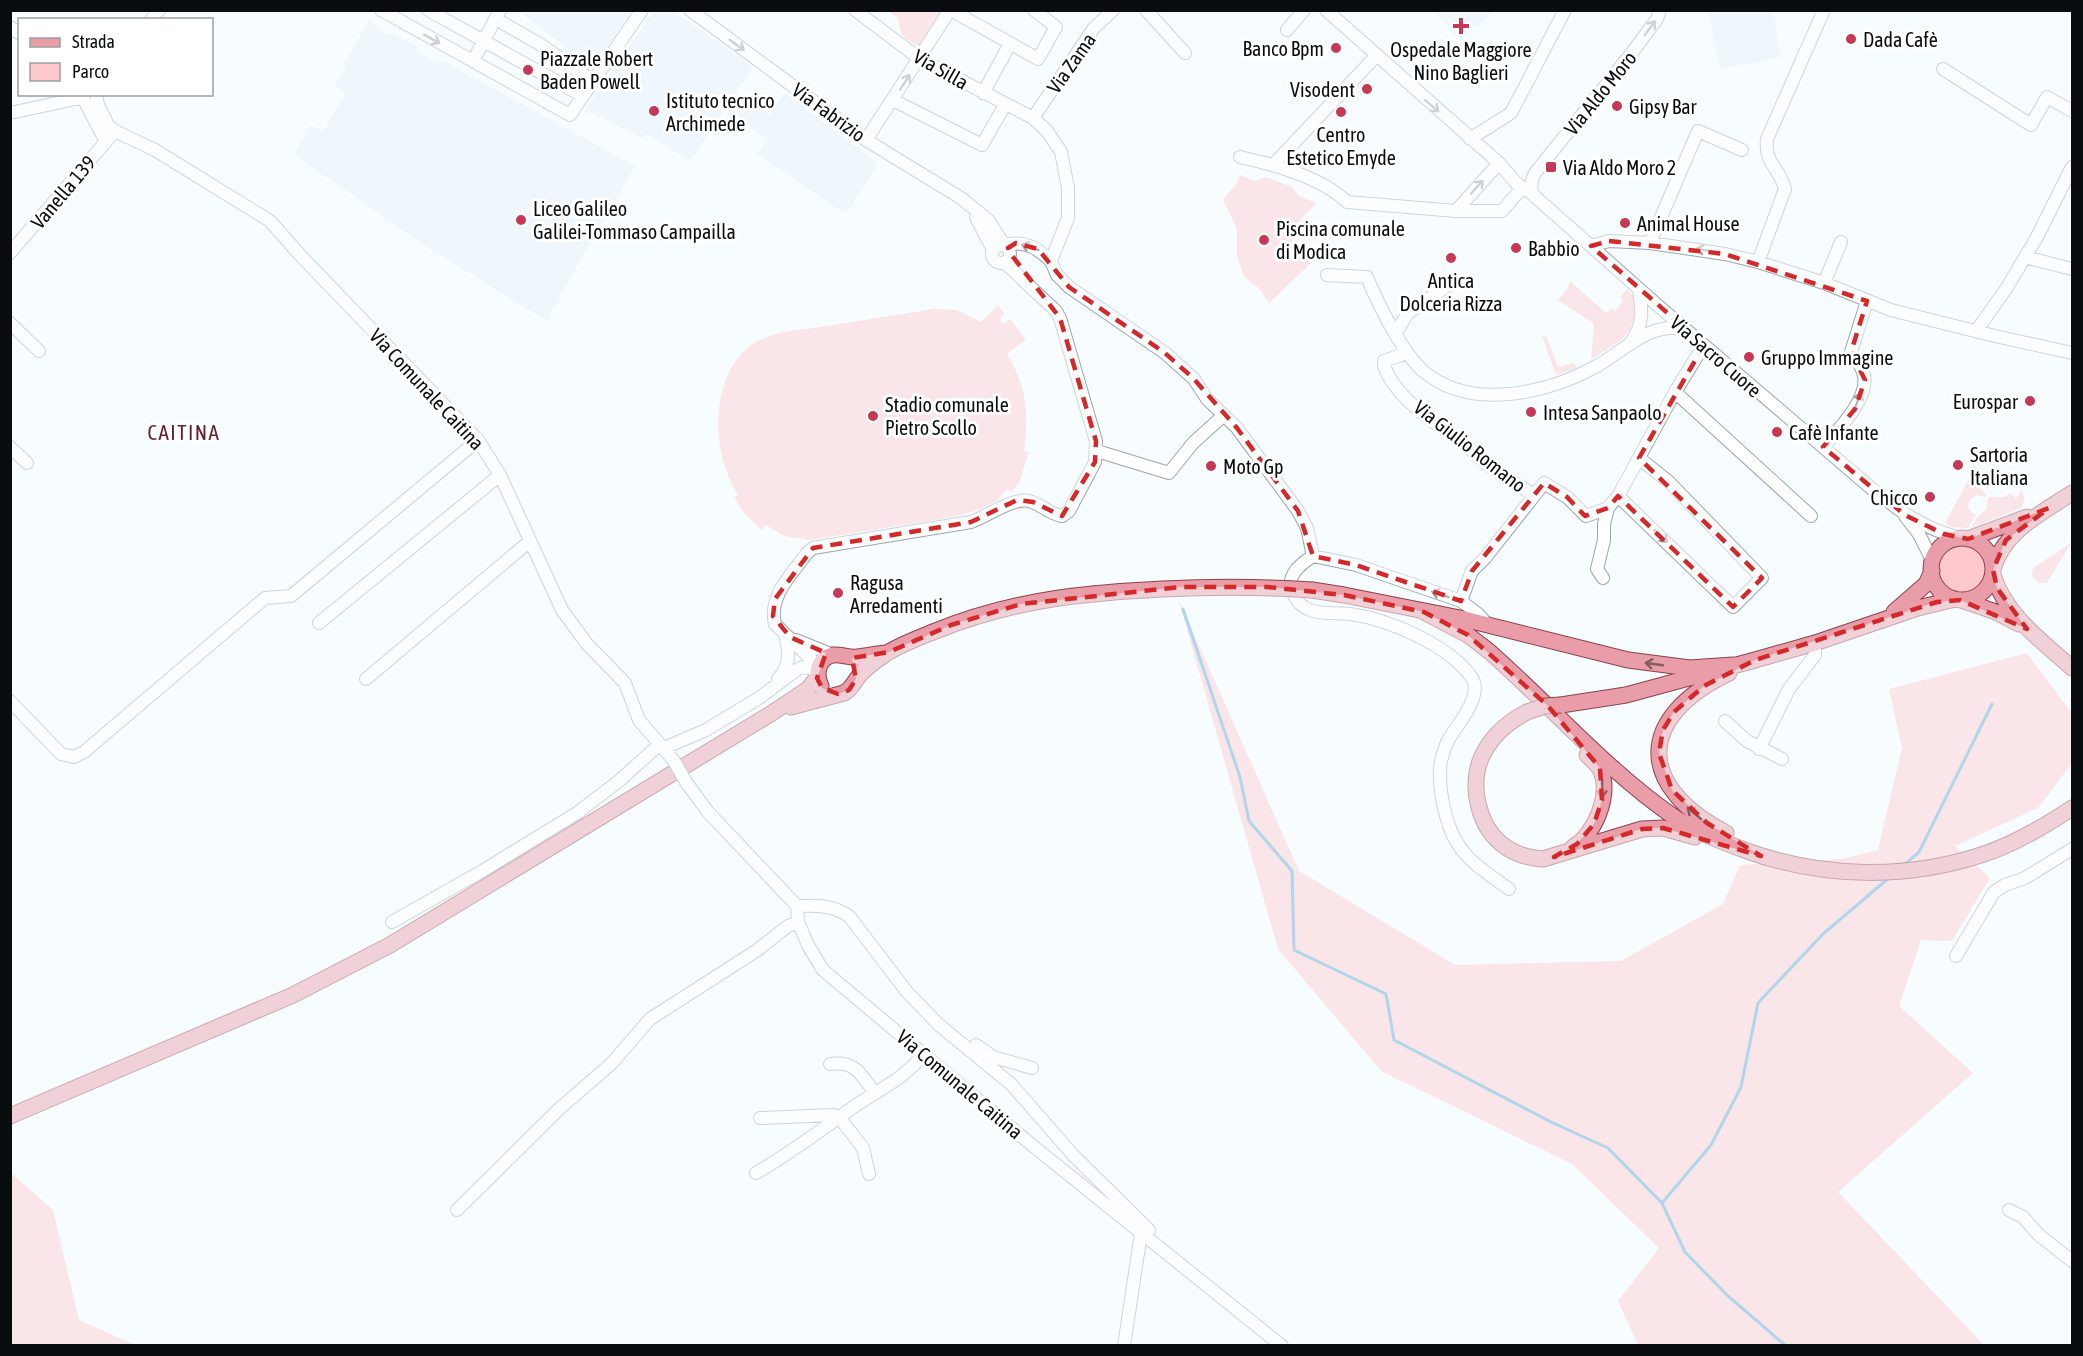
<svg xmlns="http://www.w3.org/2000/svg" width="2083" height="1356" viewBox="0 0 2083 1356" font-family="'Asap Condensed',sans-serif">
	<style>
		.built { fill: #e6f1f8 }
		.green { fill: #fdc9cd }
		.lines { fill: none; stroke-linecap: round; stroke-linejoin: round }
		.stream { stroke: #58a8d2; stroke-width: 3 }
		.minor-casing { stroke: #9aa6ad; stroke-width: 14 }
		.major-casing { stroke: #90404e; stroke-width: 17 }
		.minor { stroke: #fff; stroke-width: 12 }
		.major { stroke: #e89da9; stroke-width: 15 }
		.minor-bridge-casing { stroke: #9aa6ad; stroke-width: 14; stroke-linecap: butt }
		.major-bridge-casing { stroke: #90404e; stroke-width: 17; stroke-linecap: butt }
		.minor-bridge { stroke: #fff; stroke-width: 12 }
		.major-bridge { stroke: #e89da9; stroke-width: 15 }
		.oneway { stroke: #9d9e9f }
		.oneway2 { stroke: #845c64 }
		.marked { fill: none; stroke: #d62828; stroke-width: 4.5; stroke-dasharray: 12 8; stroke-linejoin: round }
		.poi-dot { fill: #c73756; stroke: #fff; stroke-width: 2 }
		.labels { text-anchor: middle; dominant-baseline: central; stroke-width: 6; stroke-linejoin: round; paint-order: stroke }
		.poi-label { font-size: 20px; fill: #090d0f; stroke: #fff; text-anchor: start }
		.street-label { font-size: 20px; fill: #090d0f; stroke: #fff }
		.neighbourhood-label { font-size: 21px; letter-spacing: 1.5px; fill: #67212e; stroke: #fff }
	</style>
	<rect width="100%" height="100%" fill="#f7fcff"/>
	<path class="built" d="M518,11H632L594,68Z
		M654,11H673L753,67L736,92L746,100L745,102L770,115L784,92L878,164L847,212L842,211L757,154L767,140L724,111L690,161L647,134L644,139L591,112L588,115L584,112Z
		M1435,11H1493L1480,25L1471,28L1460,41Z
		M1708,11H1772L1781,57L1720,69Z
		M369,20L377,25V29L389,35L392,33L417,47L418,52L437,64L443,61L635,166L546,320L424,245L294,154L311,125L323,132L346,93L335,86L347,66L344,64Z"/>
	<path class="green" d="M888,11H941L919,46C903,38 900,36 898,18Z
		M1240,175L1255,181L1266,177L1292,187L1299,196L1316,203L1290,231L1289,238L1313,261L1269,303L1258,287L1250,282L1243,274L1237,256V229L1223,199L1236,185Z
		M1570,281L1606,313L1611,308L1615,311L1623,301L1620,297L1627,289C1634,294 1636,302 1635,311C1635,337 1611,347 1591,359L1594,326L1592,322L1558,300L1568,288Z
		M998,305L1005,314L1000,318L1003,324L1010,319L1026,339L1007,354C1027,387 1029,413 1024,451L1029,452L1020,480L1012,492L1007,489L996,501L981,509L954,517L810,540L784,536L766,525L762,530L745,514L734,498L738,495C731,482 725,470 722,456C713,419 719,361 758,341C776,331 800,330 820,327C858,321 896,315 934,309L957,310L981,322Z
		M1546,335L1558,367L1574,363L1576,368L1556,375L1542,336Z
		M1973,472L1979,488L1987,495L1985,497L1978,495L1971,498L1968,506L1972,513L1976,514L1968,528L1950,527L1945,523Z
		M2022,490L2025,500L2021,508L1971,528C1973,525 1976,518 1979,515C1985,510 1989,510 1987,500L1990,497H2004L2011,493L2016,499Z
		M2071,543L2047,583H2039L2032,576L2033,568Z
		M1938 570a24 24 0 1 1 48 0a24 24 0 1 1-48 0Z
		M1178,598L1299,871L1455,965L1621,961L1723,904L1740,865L1842,859L1878,850L1902,748L1889,689L2027,653L2072,713V763L2038,808L1955,846L1990,878L1952,941L1921,940L1899,1006L1973,1073L1838,1192L1984,1345H1638L1618,1301L1659,1248L1572,1164L1381,1071L1278,949Z
		M11,1173L53,1210L79,1320L135,1345H11Z"/>
	<g class="lines">
		<path class="stream" d="M1183,609L1240,777L1249,821L1292,871L1294,950L1386,994L1394,1040L1551,1122L1608,1148L1662,1203L1685,1252L1728,1296L1786,1346
			M1904,865L1919,852L1992,704
			M1662,1203L1711,1145L1741,1087L1758,1003L1823,934L1890,877"/>
		<g class="minor-casing">
			<path id="minor" d="M381,10L570,115L642,10
				M428,10L583,96
				M690,10L866,140L961,198L988,220L1005,246
				M855,10L920,59L1033,118L1047,131L1061,152L1068,188V218L1051,261L1057,275L1069,287L1165,353L1194,379L1207,399L1237,428L1298,511L1307,528L1313,556
				M951,10L1038,59L1056,27L1034,10
				M1146,10L1185,53
				M1326,10L1499,163L1516,183L1531,193L1663,310L1872,489C1902,513 1924,529 1961,538
				M496,19L541,45L593,81
				M151,20L159,10
				M10,27L20,34
				M1287,30L1304,10
				M473,61L500,10
				M1943,69L2031,125L2047,97L2072,111
				M983,93L1010,44
				M96,94L98,105L108,125L115,131L155,150L270,221L300,255L478,440L500,475L562,610L587,644L625,683L639,720L674,761
				M893,100L982,145L1005,105
				M10,113L80,98L84,100L106,142
				M1033,118L1094,28L1113,10
				M1470,139L1511,113L1565,10
				M866,140L950,10
				M1240,157C1275,165 1321,177 1347,202L1456,211H1502L1522,188
				M1273,165L1376,56
				M1531,193L1532,180L1535,173L1631,54L1657,19L1660,10
				M1456,211L1499,163
				M976,217L993,250
				M1650,243L1698,131L1742,150
				M992 254a9 9 0 1 1 18 0a9 9 0 1 1-18 0Z
				M1591,246L1609,241L1650,243L1725,254L1758,262L1824,283L1891,310L1995,336L2072,353
				M1008,248L1010,244C1027,241 1039,250 1051,261
				M10,253L115,131
				M2025,257L2072,269
				M1758,262L1785,189C1780,168 1764,164 1767,139L1824,10
				M1327,275L1367,277C1378,304 1402,352 1423,371C1471,412 1548,393 1597,366C1625,350 1649,322 1683,329
				M1824,283L1841,242
				M10,323L39,351
				M1976,331L2006,289L2037,237L2072,167
				M1396,332L1408,313L1454,281
				M1631,342C1644,325 1642,309 1639,289
				M1407,353L1384,361V365C1393,396 1437,425 1463,443C1473,451 1481,460 1491,467C1505,478 1521,485 1534,496L1544,483L1567,497L1586,516L1608,508L1618,496L1675,392L1704,345
				M1675,392L1811,516
				M10,447L27,463
				M1823,447C1837,431 1869,399 1864,376C1863,367 1855,359 1851,352L1867,301
				M1097,451L1169,473L1193,443L1224,415
				M1618,496L1733,607L1762,578L1669,482L1639,458
				M1905,516L1919,534L1933,562
				M1603,578L1597,569L1604,540V524L1608,508
				M1461,601L1472,571L1485,558L1534,496
				M319,623L500,475
				M1488,625L1478,614L1461,601L1356,565L1313,556C1299,565 1284,577 1294,595C1297,602 1302,607 1310,610C1321,615 1338,612 1350,614C1388,619 1446,644 1470,675C1486,694 1458,723 1449,739C1445,745 1443,754 1441,761C1437,784 1445,825 1458,844C1469,863 1492,876 1509,889
				M796,640L833,655
				M819,667L775,624C768,596 792,574 807,553L813,548L971,522C988,516 1016,495 1032,502C1043,506 1050,514 1062,516L1069,511L1095,462L1096,441L1060,318L1056,311L1005,263
				M366,679L530,541
				M778,679C791,664 789,652 785,634
				M10,701L61,754L74,757L84,752L265,598L291,596L478,440
				M1725,721L1747,741L1782,759
				M664,748L706,730L759,698L798,669L803,667L818,670
				M1759,749L1789,689L1815,655V643
				M686,782L708,812L797,906L798,922L809,947L823,970L1033,1146L1282,1346
				M797,906C816,905 832,905 849,916L907,992L939,1025L1011,1084L1073,1155L1149,1230
				M392,922L484,870L577,813L619,781L660,744
				M1956,956L1994,892L2005,885L2025,878L2072,849
				M976,1045L993,1057L1032,1068
				M830,1064C857,1061 860,1074 875,1093
				M760,1118L833,1115L839,1117L863,1148L869,1174
				M756,1173C791,1153 822,1129 855,1106C880,1089 906,1078 924,1053
				M457,1210L558,1110L612,1063L650,1019L756,951L788,926L798,922
				M2009,1210L2023,1217L2039,1235L2072,1261
				M1124,1346L1141,1233"/>
		</g>
		<g class="major-casing">
			<path id="major" d="M1931 569a31 31 0 1 1 62 0a31 31 0 1 1-62 0Z
				M1968,539L2027,517
				M1993,570C2002,532 2042,513 2072,493
				M1993,575C2006,616 2042,641 2072,668
				M1312,590L1344,595L1460,618L1628,660L1690,668L1733,665
				M1961,600L1996,612L2019,624
				M1424,612L1468,635L1490,652C1552,707 1608,772 1677,819C1698,833 1723,842 1747,851C1823,878 1907,880 1984,854C2015,844 2045,826 2072,808
				M1894,612L1926,584L1932,571
				M821,686C815,674 818,658 833,655C841,654 849,658 857,657C867,656 876,654 886,653
				M1561,705L1626,695L1755,660L1815,643L1918,608L1955,599
				M791,707L844,693C851,689 852,686 856,680C863,669 877,660 887,653C902,644 918,638 933,632C984,611 1038,599 1093,594
				M1527,712C1506,723 1489,738 1480,761C1475,775 1475,790 1478,803C1485,837 1509,857 1543,859L1642,829L1663,828L1695,837
				M1726,833C1635,785 1637,717 1729,673
				M1573,847C1595,835 1612,793 1600,769C1597,764 1591,759 1587,755
				M10,1116L293,995L390,945L772,713L808,689L817,678"/>
		</g>
		<use href="#minor" class="minor"/>
		<use href="#major" class="major"/>
		<g class="minor-bridge-casing">
			<path id="minor-bridge" d="M674,761L686,782"/>
		</g>
		<g class="major-bridge-casing">
			<path id="major-bridge" d="M1093,594C1167,587 1238,585 1312,590
				M1527,712L1545,706L1561,705"/>
		</g>
		<use href="#minor-bridge" class="minor-bridge"/>
		<use href="#major-bridge" class="major-bridge"/>
	</g>
	<defs><path id="oneway-shaft" d="M-6 0H5M1.5-3L5.5 0L1.5 3" fill="none" stroke-width="1.6" stroke-linecap="round" stroke-linejoin="round" transform="scale(1.5)"/></defs>
	<g class="oneway">
		<use href="#oneway-shaft" transform="translate(1650 28) rotate(-53)"/>
		<use href="#oneway-shaft" transform="translate(432 39) rotate(29)"/>
		<use href="#oneway-shaft" transform="translate(737 45) rotate(36)"/>
		<use href="#oneway-shaft" transform="translate(905 82) rotate(-57)"/>
		<use href="#oneway-shaft" transform="translate(1432 106) rotate(41)"/>
		<use href="#oneway-shaft" transform="translate(1477 187) rotate(-48)"/>
		<use href="#oneway-shaft" transform="translate(1030 247) rotate(-161)"/>
		<use href="#oneway-shaft" transform="translate(1705 250) rotate(-170)"/>
		<use href="#oneway-shaft" transform="translate(1858 401) rotate(-70)"/>
		<use href="#oneway-shaft" transform="translate(1661 536) rotate(43)"/>
		<use href="#oneway-shaft" transform="translate(1440 594) rotate(-161)"/>
	</g>
	<g class="oneway2">
		<use href="#oneway-shaft" transform="translate(1654 664) rotate(-172)"/>
		<use href="#oneway-shaft" transform="translate(1602 789) rotate(91)"/>
		<use href="#oneway-shaft" transform="translate(1694 813) rotate(-140)"/>
	</g>
	<path d="M0 0H2083V1356H0ZM1609,241L1725,254L1867,301L1851,352L1865,380L1855,409L1823,447L1905,515L1944,534L1968,539L2049,508L2006,540L1993,570L1997,588L2027,629L1960,600L1937,602L1755,660L1704,686L1674,712L1663,730L1659,753L1672,790L1707,823L1761,856L1663,828L1642,829L1554,857L1577,844L1594,824L1602,800L1600,768L1548,706L1468,635L1424,612L1344,595L1268,587H1180L1021,604L951,625L889,652L852,658L856,679L849,690L838,694L822,688L817,678L826,653L790,637L773,616L775,599L813,548L971,522L1017,500L1033,502L1062,516L1095,462L1096,441L1060,318L1010,253L1008,248L1016,243L1038,249L1069,287L1165,353L1194,379L1237,428L1298,511L1313,556L1356,565L1461,601L1472,571L1544,483L1567,497L1585,516L1608,508L1618,496L1733,607L1762,578L1639,458L1704,345L1591,246Z" fill="#f7fcff" fill-opacity=".55" fill-rule="evenodd"/>
	<path class="marked" d="M1609,241L1725,254L1867,301L1851,352L1865,380L1855,409L1823,447L1905,515L1944,534L1968,539L2049,508L2006,540L1993,570L1997,588L2027,629L1960,600L1937,602L1755,660L1704,686L1674,712L1663,730L1659,753L1672,790L1707,823L1761,856L1663,828L1642,829L1554,857L1577,844L1594,824L1602,800L1600,768L1548,706L1468,635L1424,612L1344,595L1268,587H1180L1021,604L951,625L889,652L852,658L856,679L849,690L838,694L822,688L817,678L826,653L790,637L773,616L775,599L813,548L971,522L1017,500L1033,502L1062,516L1095,462L1096,441L1060,318L1010,253L1008,248L1016,243L1038,249L1069,287L1165,353L1194,379L1237,428L1298,511L1313,556L1356,565L1461,601L1472,571L1544,483L1567,497L1585,516L1608,508L1618,496L1733,607L1762,578L1639,458L1704,345L1591,246Z"/>
	<g class="poi-dot">
		<path d="M1458 17h6v6h6v6h-6v6h-6v-6h-6v-6h6z"/>
		<circle cx="1851" cy="39" r="6"/>
		<circle cx="1336" cy="48" r="6"/>
		<circle cx="528" cy="70" r="6"/>
		<circle cx="1367" cy="89" r="6"/>
		<circle cx="1617" cy="106" r="6"/>
		<circle cx="654" cy="111" r="6"/>
		<circle cx="1341" cy="112" r="6"/>
		<rect x="1545" y="161" width="12" height="12" rx="3"/>
		<circle cx="521" cy="220" r="6"/>
		<circle cx="1625" cy="223" r="6"/>
		<circle cx="1264" cy="240" r="6"/>
		<circle cx="1516" cy="248" r="6"/>
		<circle cx="1451" cy="258" r="6"/>
		<circle cx="1749" cy="357" r="6"/>
		<circle cx="2030" cy="401" r="6"/>
		<circle cx="1531" cy="412" r="6"/>
		<circle cx="873" cy="416" r="6"/>
		<circle cx="1777" cy="432" r="6"/>
		<circle cx="1958" cy="465" r="6"/>
		<circle cx="1211" cy="466" r="6"/>
		<circle cx="1930" cy="497" r="6"/>
		<circle cx="838" cy="593" r="6"/>
	</g>
	<g class="labels">
		<g class="poi-label">
			<text x="1863" y="39">Dada Cafè</text>
			<text x="1324" y="48" text-anchor="end">Banco Bpm</text>
			<text x="1461" y="49" text-anchor="middle">Ospedale Maggiore<tspan x="1461" dy="23">Nino Baglieri</tspan></text>
			<text x="540" y="58">Piazzale Robert<tspan x="540" dy="23">Baden Powell</tspan></text>
			<text x="1355" y="89" text-anchor="end">Visodent</text>
			<text x="666" y="100">Istituto tecnico<tspan x="666" dy="23">Archimede</tspan></text>
			<text x="1629" y="106">Gipsy Bar</text>
			<text x="1341" y="134" text-anchor="middle">Centro<tspan x="1341" dy="23">Estetico Emyde</tspan></text>
			<text x="1563" y="167">Via Aldo Moro 2</text>
			<text x="533" y="208">Liceo Galileo<tspan x="533" dy="23">Galilei-Tommaso Campailla</tspan></text>
			<text x="1637" y="223">Animal House</text>
			<text x="1276" y="228">Piscina comunale<tspan x="1276" dy="23">di Modica</tspan></text>
			<text x="1528" y="248">Babbio</text>
			<text x="1451" y="280" text-anchor="middle">Antica<tspan x="1451" dy="23">Dolceria Rizza</tspan></text>
			<text x="1761" y="357">Gruppo Immagine</text>
			<text x="2018" y="401" text-anchor="end">Eurospar</text>
			<text x="885" y="404">Stadio comunale<tspan x="885" dy="23">Pietro Scollo</tspan></text>
			<text x="1543" y="412">Intesa Sanpaolo</text>
			<text x="1789" y="432">Cafè Infante</text>
			<text x="1970" y="454">Sartoria<tspan x="1970" dy="23">Italiana</tspan></text>
			<text x="1223" y="466">Moto Gp</text>
			<text x="1918" y="497" text-anchor="end">Chicco</text>
			<text x="850" y="582">Ragusa<tspan x="850" dy="23">Arredamenti</tspan></text>
		</g>
		<g class="street-label">
			<text transform="translate(1071 63) rotate(-55)">Via Zama</text>
			<text transform="translate(941 69) rotate(30)">Via Silla</text>
			<text transform="translate(1600 93) rotate(-51)">Via Aldo Moro</text>
			<text transform="translate(829 112) rotate(36)">Via Fabrizio</text>
			<text transform="translate(63 192) rotate(-50)">Vanella 139</text>
			<text transform="translate(1716 356) rotate(41)">Via Sacro Cuore</text>
			<text transform="translate(427 389) rotate(47)">Via Comunale Caitina</text>
			<text transform="translate(1470 446) rotate(38)">Via Giulio Romano</text>
			<text transform="translate(960 1084) rotate(40)">Via Comunale Caitina</text>
		</g>
		<g class="neighbourhood-label">
			<text x="184" y="432">CAITINA</text>
		</g>
	</g>
	<rect width="2083" height="1356" fill="none" stroke="#090d0f" stroke-width="24"/>
	<rect x="18" y="18" width="195" height="78" fill="#ffffff" stroke="#9d9e9f" stroke-width="1.5"/>
	<rect x="30" y="38" width="30" height="9" fill="#e89da9" stroke="#9d9e9f" stroke-width="1.5"/>
	<text x="72" y="48" font-size="18" fill="#090d0f">Strada</text>
	<rect x="30" y="63" width="30" height="18" fill="#fdc9cd" stroke="#9d9e9f" stroke-width="1.5"/>
	<text x="72" y="78" font-size="18" fill="#090d0f">Parco</text>
</svg>
